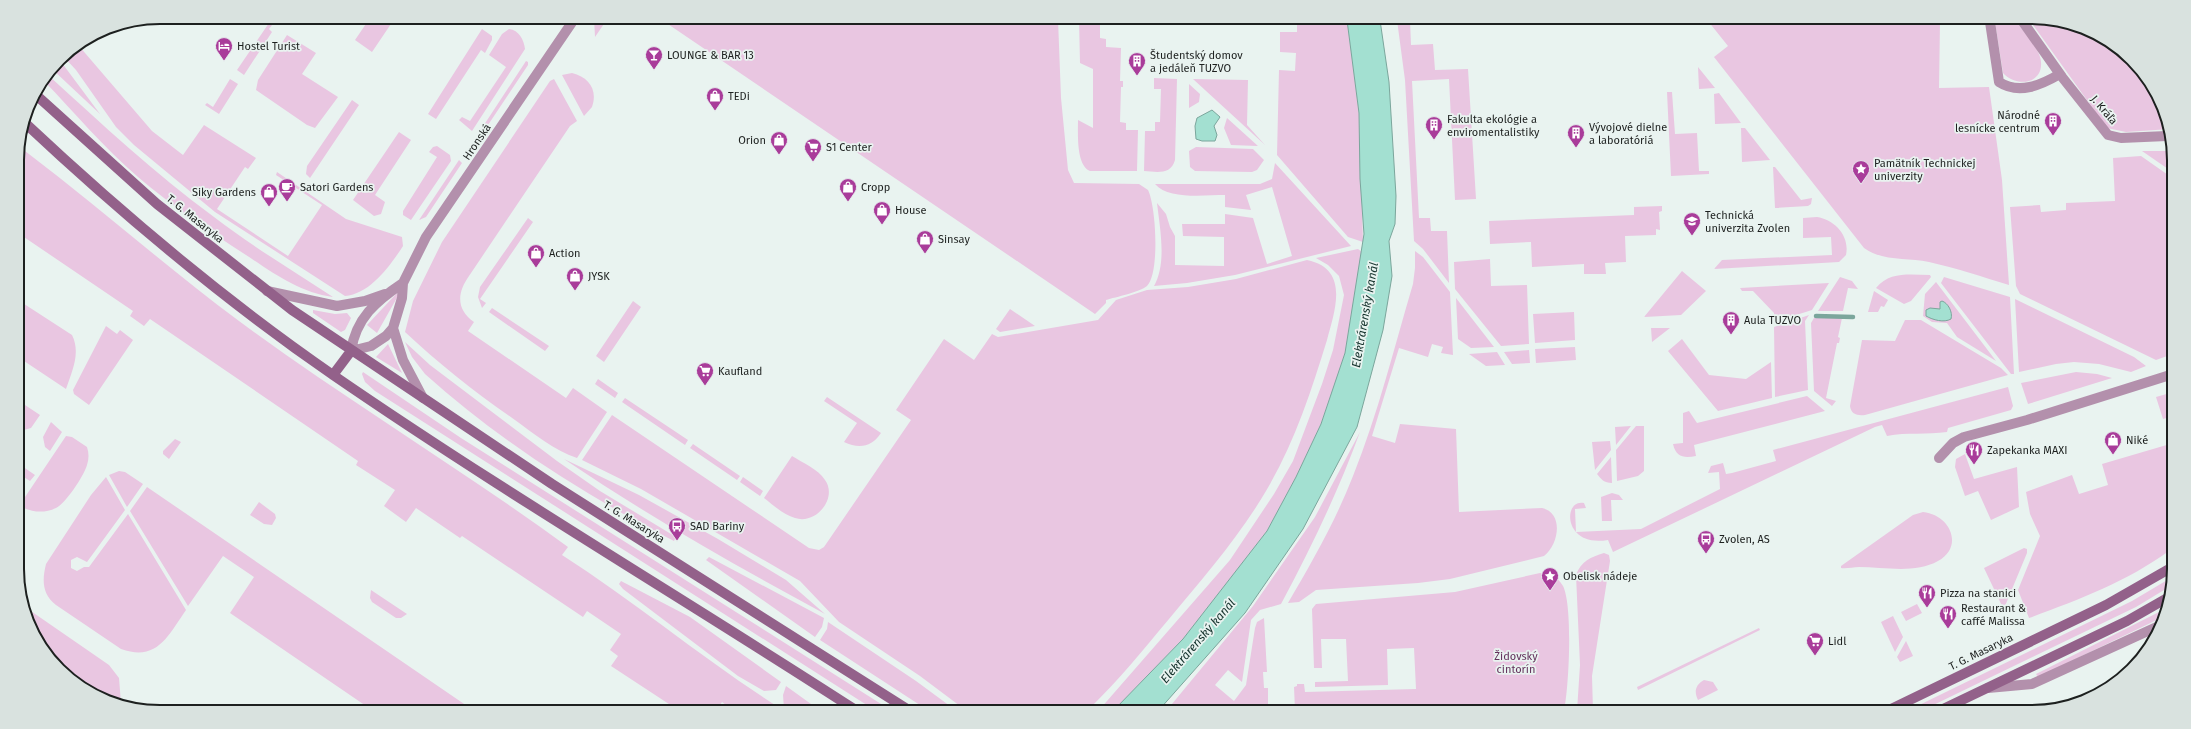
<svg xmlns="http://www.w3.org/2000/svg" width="2191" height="729" viewBox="0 0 2191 729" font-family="'Fira Sans',sans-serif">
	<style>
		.green { fill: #e9c6e1 }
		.water { fill: #a3e0d1; stroke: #7ba69c }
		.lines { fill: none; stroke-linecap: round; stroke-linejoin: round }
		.stream { stroke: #7ba69c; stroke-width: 4.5 }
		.street { stroke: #b390ac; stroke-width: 10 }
		.secondary { stroke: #93618a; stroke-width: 10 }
		.labels { text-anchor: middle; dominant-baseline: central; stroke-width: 3.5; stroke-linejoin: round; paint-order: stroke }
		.poi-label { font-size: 11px; fill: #1d201f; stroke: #e9f3f0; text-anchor: start }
		.street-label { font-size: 11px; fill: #1d201f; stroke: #e9f3f0 }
		.park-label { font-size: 11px; fill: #63305b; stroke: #e9f3f0 }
		.water-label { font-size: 12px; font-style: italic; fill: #13312b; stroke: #e9f3f0 }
		.rim { fill: none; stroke: #1d201f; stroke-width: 2 }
	</style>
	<rect width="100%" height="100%" fill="#e9f3f0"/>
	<path class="green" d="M370,18H395L372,52L355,40Z
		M594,18H608L595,37Z
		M659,18L1058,19L1061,98L1068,170L1074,183L1139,184L1148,190C1156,206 1160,273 1147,286C1140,292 1116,297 1106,300V303L1095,314Z
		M1079,19H1100V38L1106,39V47L1121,48L1120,81H1123V87H1121L1120,122L1126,123V130H1138L1137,171H1090C1076,165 1078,134 1078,120L1093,128V69L1080,63Z
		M1297,20H1347L1359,113L1363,242L1348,237L1277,155L1279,70L1295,71L1296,53L1280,52V32H1297Z
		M1397,20H1410L1411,45L1433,44L1435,70L1468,69L1476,199L1455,200L1449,79L1412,81L1419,218H1430L1431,231H1447L1449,283L1423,249L1414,241L1405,80Z
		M1708,21L1940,22L1939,88L1989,87L2002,180L2009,285C1983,277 1956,268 1929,262C1907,257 1884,262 1864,248L1714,57L1728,46Z
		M1995,22H2017C2024,33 2040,48 2041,62C2043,85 2015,87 2003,73Z
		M2031,22H2068L2110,41L2138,66L2170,129L2126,132L2107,128Z
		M269,23L272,25L269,29L272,32L244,75L237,70Z
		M482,29L492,36V40L485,53L481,50L436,119L428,114Z
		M509,29C519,30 524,40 525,49L472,131L459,120L462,117L470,121L506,67L489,55L502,34Z
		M287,35L316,53L302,74L338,97L315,128L307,125L256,90L258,80Z
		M79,46L152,131L183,155L204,125L256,158L248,169L245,167L217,209L288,256L322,205L276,175L277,172L346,219L402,237L403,246C390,266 370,294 345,296L215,212L134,145L116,127L76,70L63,56Z
		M59,59L100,114L52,69Z
		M526,61L528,62V65L482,134H478Z
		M1698,67L1715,88L1699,89Z
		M572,73C589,77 598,90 592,107L584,116L562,75Z
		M48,75C102,124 155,174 214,217C252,246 293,271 333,297C300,293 273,273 246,255C209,231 172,206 138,177C104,148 75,113 44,81Z
		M1154,78L1177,79L1175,160C1171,175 1157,172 1144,171L1145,131H1155V122H1160L1161,89H1154Z
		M230,79L238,84L219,114L205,105L207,103L213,107Z
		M554,79L577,121L570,126L469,276C457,293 456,309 474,322L468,331L566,398L573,388L607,412L577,458C554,450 534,434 515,420C476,393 439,364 405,332L413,301L442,242L550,81Z
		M1193,79L1248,80L1247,125L1265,145Z
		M1189,84L1200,94L1199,102L1189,108Z
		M1667,92H1672L1675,134L1697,133L1699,171H1709V174L1671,176Z
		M1719,93L1741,123L1715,124L1714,94Z
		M352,100L359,105L310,178L306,174L307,166Z
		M1227,118L1258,146L1231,145L1224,128Z
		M1741,128H1745L1770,160L1742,162Z
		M399,132L411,140L375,195L385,202L381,214L374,216L353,200Z
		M437,146L450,155L451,161L411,220L403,215V211L437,157L429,152L433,147Z
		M1196,147L1253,149L1264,160L1257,170L1252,172L1195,171L1190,167L1189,151Z
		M25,151C98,206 166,267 239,321C346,400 460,468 568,547L562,555C635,602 702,658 775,705L777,709H731L722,702L718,708H675L611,666L618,656L610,650L621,634L587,611L583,617L462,536L460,538L416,508L406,522L384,506L395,490L356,465L358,461L150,319L144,326L130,316L133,311L18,233L17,161Z
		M2142,151H2171V171Z
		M2141,156L2171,177L2170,355L2156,360L2020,294L2016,286L2010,207L2040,205L2041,212L2066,210V203L2115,201L2113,158Z
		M459,160L462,163L426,217L419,220Z
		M1275,163L1351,246L1235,275L1187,283L1154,286C1167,263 1160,229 1157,203L1166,214L1170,227L1175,236V265L1224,266V237L1183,236L1182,224H1225V214L1253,218L1267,264L1292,256L1272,187L1246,195L1251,210L1225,207V195C1205,195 1168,200 1155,184H1260L1272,179Z
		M1773,167H1775L1801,200L1812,198L1811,204L1808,206L1775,208Z
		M1662,206V211L1659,212L1660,230L1656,229V235L1625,236L1626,262L1605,263L1606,274H1584V264L1532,267L1531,242L1490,244L1489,221L1634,215V207Z
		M1817,217C1835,220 1850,236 1846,255L1839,262L1714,269L1722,260L1832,255L1831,237L1803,238V218Z
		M528,218L533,222L480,299L486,303L482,308L478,297L480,287Z
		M1358,249L1362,252L1345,354L1321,424L1296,477L1267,531L1229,580L1183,639L1115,709H1100L1230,560L1274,494L1293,461L1322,384L1333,350L1344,295L1339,276L1328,265L1316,258Z
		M1415,251L1423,257L1450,292L1453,355L1441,353L1443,347L1432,344L1428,357L1399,348L1372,436L1395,443L1400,424L1456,429L1459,512L1542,508C1564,513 1559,544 1544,556L1450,579L1418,583L1316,590L1299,602L1288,603C1312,562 1336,520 1353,476C1378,414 1394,348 1413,284L1415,268Z
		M1490,259L1491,286L1527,285L1529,344L1501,346L1455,289L1454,262Z
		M1307,260C1350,269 1335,310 1327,340C1311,392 1294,444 1266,491C1239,537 1203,578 1169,619C1143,650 1118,681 1089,709H964L920,676L839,622L800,581L641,489L582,460L612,415L809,548L819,550L824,547L911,420L896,410L944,339L974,360L992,334L998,337L1098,320L1116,300L1147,290L1188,287L1236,279Z
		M1682,271L1706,291L1681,315L1644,317Z
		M1930,275L1931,277L1911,301L1904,304L1876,288C1890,271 1910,275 1930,275Z
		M1840,277L1852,281L1858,289L1848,288L1843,311H1818Z
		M1944,277L2010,297L2014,374H2011L1941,283Z
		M1936,282L1996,361L1957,337L1947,323L1932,322L1923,316L1925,294Z
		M1829,283L1812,310L1774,322V313L1753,291H1742L1740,288Z
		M1874,291L1888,300L1884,307L1881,306L1878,312H1868Z
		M397,293L398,296L377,333L367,325Z
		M1456,298L1494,347L1471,348L1458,339Z
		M2015,299L2134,357L2146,366L2131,372L2099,364L2074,362L2056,364L2019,372Z
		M18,300L72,335C81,353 72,371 66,389L18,357Z
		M633,301L641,307L604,362L596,356Z
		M492,308L549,346L545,351L489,312Z
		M1010,309L1035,326L1000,332L996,329Z
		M313,310L335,314L347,313L351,318L345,330L341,332L313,313Z
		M1574,312L1575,340L1535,343L1533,314Z
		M1809,315L1805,321L1808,390L1775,397L1774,327Z
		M1814,318H1842L1838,337L1840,338L1839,343H1837L1826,398L1836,401L1832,406L1814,391L1811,323Z
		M1905,320H1921L2001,368L2008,375L1865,415C1857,416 1851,414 1850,406L1862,340L1895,341Z
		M106,326L117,334L120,330L133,340L89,405L74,394L73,390Z
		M1651,328H1670L1652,342Z
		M1682,339L1709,375L1746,379L1771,362L1772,398L1718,411L1668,351Z
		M405,342L430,365L557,461L600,491L676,537L674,541C584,495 500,441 425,374L412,357Z
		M388,344L402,373L376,357Z
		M1575,347L1576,360L1536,363L1535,349Z
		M1529,350L1530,363L1512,364L1504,352Z
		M1497,352L1505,365L1486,366L1469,354Z
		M363,372L461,438L889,709H873L375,391L365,382L362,374Z
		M2076,372L2097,374L2112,378L2028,404L2021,383Z
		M598,379L618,393L615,398L595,384Z
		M2008,387L2013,406L2011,410L1948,428L1947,432C1927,435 1907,432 1887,436L1882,425L1875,427L1613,552L1608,540C1562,548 1563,498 1584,503L1586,508L1575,509L1576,532L1641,529L1720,489L1719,472L1708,473L1711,466L1723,463L1726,474L1732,473L1776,461L1773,450Z
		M2170,393V417L2163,419L2156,397Z
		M1807,396L1825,411L1694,445L1696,456C1685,458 1676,458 1673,444L1683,443V413L1689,411L1697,423Z
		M827,397L881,433C872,447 859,449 844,442L857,423L824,401Z
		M625,398L688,440L685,445L622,402Z
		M21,404L25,405L40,415L31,428L20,431L19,406Z
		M51,422L62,432L50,451L45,447L43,437Z
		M1631,426L1616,445L1615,427Z
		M1636,426H1644V471L1638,476L1617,481L1616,450Z
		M1360,432C1338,492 1311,548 1281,604L1260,610L1251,620L1242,682L1228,670L1215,685L1234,701L1246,685L1255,628L1257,622L1264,618L1267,672H1263L1264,688H1268V710H1167L1253,606L1315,517Z
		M66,436L72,437L87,447C89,453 89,459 87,465C84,476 65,504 56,508C43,514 32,512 19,506Z
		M175,439L181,442L169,459L163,454V451Z
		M1610,441L1611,450L1595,470L1592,442Z
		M693,444L740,476L737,480L690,448Z
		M2170,444L2169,551C2126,582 2078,600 2029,618L2018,590L2040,536L2030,514L2026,492L2072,475L2079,494L2108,485L2102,464Z
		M1965,454L1974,479L2017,467L2019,507L1991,520L1978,491L1965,496L1955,467L1956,459Z
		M792,456C803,463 818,469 825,480C838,498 816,525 795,518C784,515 773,505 764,498Z
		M1611,457L1612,483C1604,483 1601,479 1597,474Z
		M564,459L639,495L718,539L786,580L825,614C736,566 648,516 564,459Z
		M19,464L35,475L30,481L19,474Z
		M119,471L125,472L143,484L127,507L109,475Z
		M106,477L125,510L87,562L77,557L71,560V568L77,571L84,567H89L128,514L186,610C168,636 157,662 121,649L56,605C42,594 42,580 46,564L91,495Z
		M743,477L763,491L760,496L740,482Z
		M147,487L470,708H369L230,613L254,577L223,556L188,606L130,511Z
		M1612,493L1619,495L1623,500H1611L1612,521H1602L1601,497Z
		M259,502L275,514L276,518L272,525L264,524L250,515Z
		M1923,512C1951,515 1964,547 1938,561C1915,574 1884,567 1859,567C1853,567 1846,569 1841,568V566L1913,515Z
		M2024,548L2027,549V553L2005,606H2002L1984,568Z
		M1604,553L1609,555L1610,561L1592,676L1593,711H1577L1580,665L1576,575C1581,561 1591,557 1604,553Z
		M709,557L824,618L822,627L815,637L706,560Z
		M1540,573C1550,574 1558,577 1563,586C1573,606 1569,687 1564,711L1295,710L1294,687L1297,686V684H1304L1305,692L1416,689L1414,648L1387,649L1388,685L1315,687V682L1348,681L1346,639H1321L1322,668H1314L1312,609L1316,604L1455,592Z
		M2169,579V587L2136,607L1921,711H1907L2132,601Z
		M621,581L690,617L781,682L776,690L764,691L738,676L623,589L619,584Z
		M371,590L407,614L401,618H396L372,602L370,598Z
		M1917,604L1922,613L1906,621L1901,612Z
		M25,607L109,665L119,678L121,703L127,707L81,688L53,663Z
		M2169,607L2165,616L2038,677L2036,674Z
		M1893,616L1903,637L1895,652L1881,622Z
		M828,622L916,681L954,709H926L820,640L827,629Z
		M1759,628L1760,630L1638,690L1637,687Z
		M1906,641L1913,656L1900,662L1897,657Z
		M1704,680L1713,682L1718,690L1698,700C1694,692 1695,685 1704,680Z
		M786,686L818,709H784L783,695Z
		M2063,702L2064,704C2045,713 2027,712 2006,712Z"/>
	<path class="water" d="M1347,20H1380L1389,82L1396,196L1395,224L1389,241L1392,276L1383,330L1357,427L1303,529L1245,613L1159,710L1115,709L1183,639L1267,531L1296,477L1321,424L1345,353L1364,234L1360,179L1359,113Z
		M1212,110L1220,117L1214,126L1217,135L1215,141H1202L1196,139L1195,126L1197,118Z
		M1942,301C1948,303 1953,312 1951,319C1944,323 1933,320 1926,316V310L1930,308L1940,309V302Z"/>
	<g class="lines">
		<path class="stream" d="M1816,316L1853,317"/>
		<path class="street" d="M1990,22L1999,82C2019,95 2041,85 2060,74
			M2023,22L2062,77L2108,135L2121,138L2167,136
			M403,283C376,301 356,318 351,351L371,346L386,336L393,328L402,298L403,283L426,237L575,18
			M267,291L337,306L365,301L385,294
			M393,328L403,360L423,398
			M1939,458L1953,443L1964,437L2027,420L2170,375
			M1988,688L2032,684L2161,625"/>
		<path class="secondary" d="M35,94L157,204L292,310L552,484L907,709
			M24,122C121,213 223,299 333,375C503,492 681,597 854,709
			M333,375L351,351
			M1887,711L2106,605L2169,569
			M1939,711L2127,621L2169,597"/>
	</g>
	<defs>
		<g id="hotel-pin" transform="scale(0.9)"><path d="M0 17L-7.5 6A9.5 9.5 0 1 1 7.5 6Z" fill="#a93c9a" stroke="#e9f3f0"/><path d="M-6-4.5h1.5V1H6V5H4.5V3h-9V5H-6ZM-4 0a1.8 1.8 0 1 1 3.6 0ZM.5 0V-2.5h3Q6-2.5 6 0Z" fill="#fff"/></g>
		<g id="bar-pin" transform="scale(0.9)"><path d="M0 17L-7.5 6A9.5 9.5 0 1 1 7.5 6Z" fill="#a93c9a" stroke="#e9f3f0"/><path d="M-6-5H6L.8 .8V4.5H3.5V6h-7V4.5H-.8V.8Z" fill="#fff"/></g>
		<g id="building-pin" transform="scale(0.9)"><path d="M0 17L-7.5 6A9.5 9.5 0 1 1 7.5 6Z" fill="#a93c9a" stroke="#e9f3f0"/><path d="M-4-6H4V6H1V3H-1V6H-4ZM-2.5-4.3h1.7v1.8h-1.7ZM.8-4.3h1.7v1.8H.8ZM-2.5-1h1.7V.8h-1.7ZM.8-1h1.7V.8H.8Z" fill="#fff"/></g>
		<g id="shop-pin" transform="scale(0.9)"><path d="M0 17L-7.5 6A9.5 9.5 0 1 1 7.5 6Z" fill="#a93c9a" stroke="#e9f3f0"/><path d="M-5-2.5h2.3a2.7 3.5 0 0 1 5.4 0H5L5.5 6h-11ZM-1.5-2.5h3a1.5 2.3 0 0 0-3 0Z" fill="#fff"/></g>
		<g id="supermarket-pin" transform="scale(0.9)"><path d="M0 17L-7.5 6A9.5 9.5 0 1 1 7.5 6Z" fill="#a93c9a" stroke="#e9f3f0"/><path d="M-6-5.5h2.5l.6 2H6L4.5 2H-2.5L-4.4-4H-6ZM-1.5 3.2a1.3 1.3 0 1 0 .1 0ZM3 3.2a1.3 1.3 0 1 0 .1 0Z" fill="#fff"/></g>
		<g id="sight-pin" transform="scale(0.9)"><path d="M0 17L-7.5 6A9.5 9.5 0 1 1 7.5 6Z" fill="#a93c9a" stroke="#e9f3f0"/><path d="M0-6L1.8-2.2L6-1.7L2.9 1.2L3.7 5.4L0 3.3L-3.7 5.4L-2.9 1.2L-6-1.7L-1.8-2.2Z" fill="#fff"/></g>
		<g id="cafe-pin" transform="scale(0.9)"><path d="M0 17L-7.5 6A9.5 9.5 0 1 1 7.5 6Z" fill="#a93c9a" stroke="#e9f3f0"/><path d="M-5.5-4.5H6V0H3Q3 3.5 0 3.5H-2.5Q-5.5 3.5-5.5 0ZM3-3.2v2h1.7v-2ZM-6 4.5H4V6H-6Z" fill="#fff"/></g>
		<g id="university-pin" transform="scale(0.9)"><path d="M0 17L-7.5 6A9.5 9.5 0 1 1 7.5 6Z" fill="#a93c9a" stroke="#e9f3f0"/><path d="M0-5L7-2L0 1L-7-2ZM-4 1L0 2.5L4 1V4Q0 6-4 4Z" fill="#fff"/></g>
		<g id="restaurant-pin" transform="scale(0.9)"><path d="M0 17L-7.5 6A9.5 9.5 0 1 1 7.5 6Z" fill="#a93c9a" stroke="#e9f3f0"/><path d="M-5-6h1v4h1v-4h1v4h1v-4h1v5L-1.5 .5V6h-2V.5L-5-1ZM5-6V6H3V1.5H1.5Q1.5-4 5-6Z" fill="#fff"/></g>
		<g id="bus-pin" transform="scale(0.9)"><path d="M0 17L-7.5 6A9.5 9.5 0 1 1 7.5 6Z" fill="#a93c9a" stroke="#e9f3f0"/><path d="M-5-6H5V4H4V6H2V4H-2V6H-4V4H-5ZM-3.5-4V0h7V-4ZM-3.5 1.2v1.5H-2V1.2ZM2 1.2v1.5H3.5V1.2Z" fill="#fff"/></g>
	</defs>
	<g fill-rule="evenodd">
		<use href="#hotel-pin" x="224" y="46"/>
		<use href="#bar-pin" x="654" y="55"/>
		<use href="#building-pin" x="1137" y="61"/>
		<use href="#shop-pin" x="715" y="96"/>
		<use href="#building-pin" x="2053" y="121"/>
		<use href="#building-pin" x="1434" y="125"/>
		<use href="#building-pin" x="1576" y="133"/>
		<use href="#shop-pin" x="779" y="140"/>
		<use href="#supermarket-pin" x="813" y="147"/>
		<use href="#sight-pin" x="1861" y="169"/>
		<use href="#cafe-pin" x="287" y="187"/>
		<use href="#shop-pin" x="848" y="187"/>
		<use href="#shop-pin" x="269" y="192"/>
		<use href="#shop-pin" x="882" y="210"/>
		<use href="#university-pin" x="1692" y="221"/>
		<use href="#shop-pin" x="925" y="239"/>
		<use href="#shop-pin" x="536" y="253"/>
		<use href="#shop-pin" x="575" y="276"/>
		<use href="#building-pin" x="1731" y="320"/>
		<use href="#supermarket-pin" x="705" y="371"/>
		<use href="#shop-pin" x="2113" y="440"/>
		<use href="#restaurant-pin" x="1974" y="450"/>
		<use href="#bus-pin" x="677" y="526"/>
		<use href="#bus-pin" x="1706" y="539"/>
		<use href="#sight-pin" x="1550" y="576"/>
		<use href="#restaurant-pin" x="1927" y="593"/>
		<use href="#restaurant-pin" x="1948" y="614"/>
		<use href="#supermarket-pin" x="1815" y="641"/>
	</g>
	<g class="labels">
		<g class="poi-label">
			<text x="237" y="46">Hostel Turist</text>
			<text x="667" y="55">LOUNGE &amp; BAR 13</text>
			<text x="1150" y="55">Študentský domov<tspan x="1150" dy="13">a jedáleň TUZVO</tspan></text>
			<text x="728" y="96">TEDi</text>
			<text x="2040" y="115" text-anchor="end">Národné<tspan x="2040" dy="13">lesnícke centrum</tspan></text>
			<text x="1447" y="119">Fakulta ekológie a<tspan x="1447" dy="13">enviromentalistiky</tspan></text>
			<text x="1589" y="127">Vývojové dielne<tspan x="1589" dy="13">a laboratóriá</tspan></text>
			<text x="766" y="140" text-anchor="end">Orion</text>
			<text x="826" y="147">S1 Center</text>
			<text x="1874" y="163">Pamätník Technickej<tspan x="1874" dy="13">univerzity</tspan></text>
			<text x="300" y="187">Satori Gardens</text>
			<text x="861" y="187">Cropp</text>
			<text x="256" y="192" text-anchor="end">Siky Gardens</text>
			<text x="895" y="210">House</text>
			<text x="1705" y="215">Technická<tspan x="1705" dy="13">univerzita Zvolen</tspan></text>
			<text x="938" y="239">Sinsay</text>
			<text x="549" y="253">Action</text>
			<text x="588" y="276">JYSK</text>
			<text x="1744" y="320">Aula TUZVO</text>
			<text x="718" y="371">Kaufland</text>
			<text x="2126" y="440">Niké</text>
			<text x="1987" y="450">Zapekanka MAXI</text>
			<text x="690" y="526">SAD Bariny</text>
			<text x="1719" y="539">Zvolen, AS</text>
			<text x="1563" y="576">Obelisk nádeje</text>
			<text x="1940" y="593">Pizza na stanici</text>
			<text x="1961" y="608">Restaurant &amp;<tspan x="1961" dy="13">caffé Malissa</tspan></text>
			<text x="1828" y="641">Lidl</text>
		</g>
		<g class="street-label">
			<text transform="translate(2104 110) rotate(50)">J. Kráľa</text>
			<text transform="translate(477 142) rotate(-56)">Hronská</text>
			<text transform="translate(195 219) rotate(39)">T. G. Masaryka</text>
			<text transform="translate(634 522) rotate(32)">T. G. Masaryka</text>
			<text transform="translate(1981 652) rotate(-26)">T. G. Masaryka</text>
		</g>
		<g class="park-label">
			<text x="1516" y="656">Židovský<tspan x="1516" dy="13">cintorín</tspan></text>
		</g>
		<g class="water-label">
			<text transform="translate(1365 315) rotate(-80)">Elektrárenský kanál</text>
			<text transform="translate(1198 641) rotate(-49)">Elektrárenský kanál</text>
		</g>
	</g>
	<path d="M0 0H2191V729H0ZM160 24H2031A136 136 0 0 1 2167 160V569A136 136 0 0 1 2031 705H160A136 136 0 0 1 24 569V160A136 136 0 0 1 160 24Z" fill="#d9e2df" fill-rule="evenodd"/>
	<path class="rim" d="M160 24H2031A136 136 0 0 1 2167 160V569A136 136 0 0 1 2031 705H160A136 136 0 0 1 24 569V160A136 136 0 0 1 160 24Z"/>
</svg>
